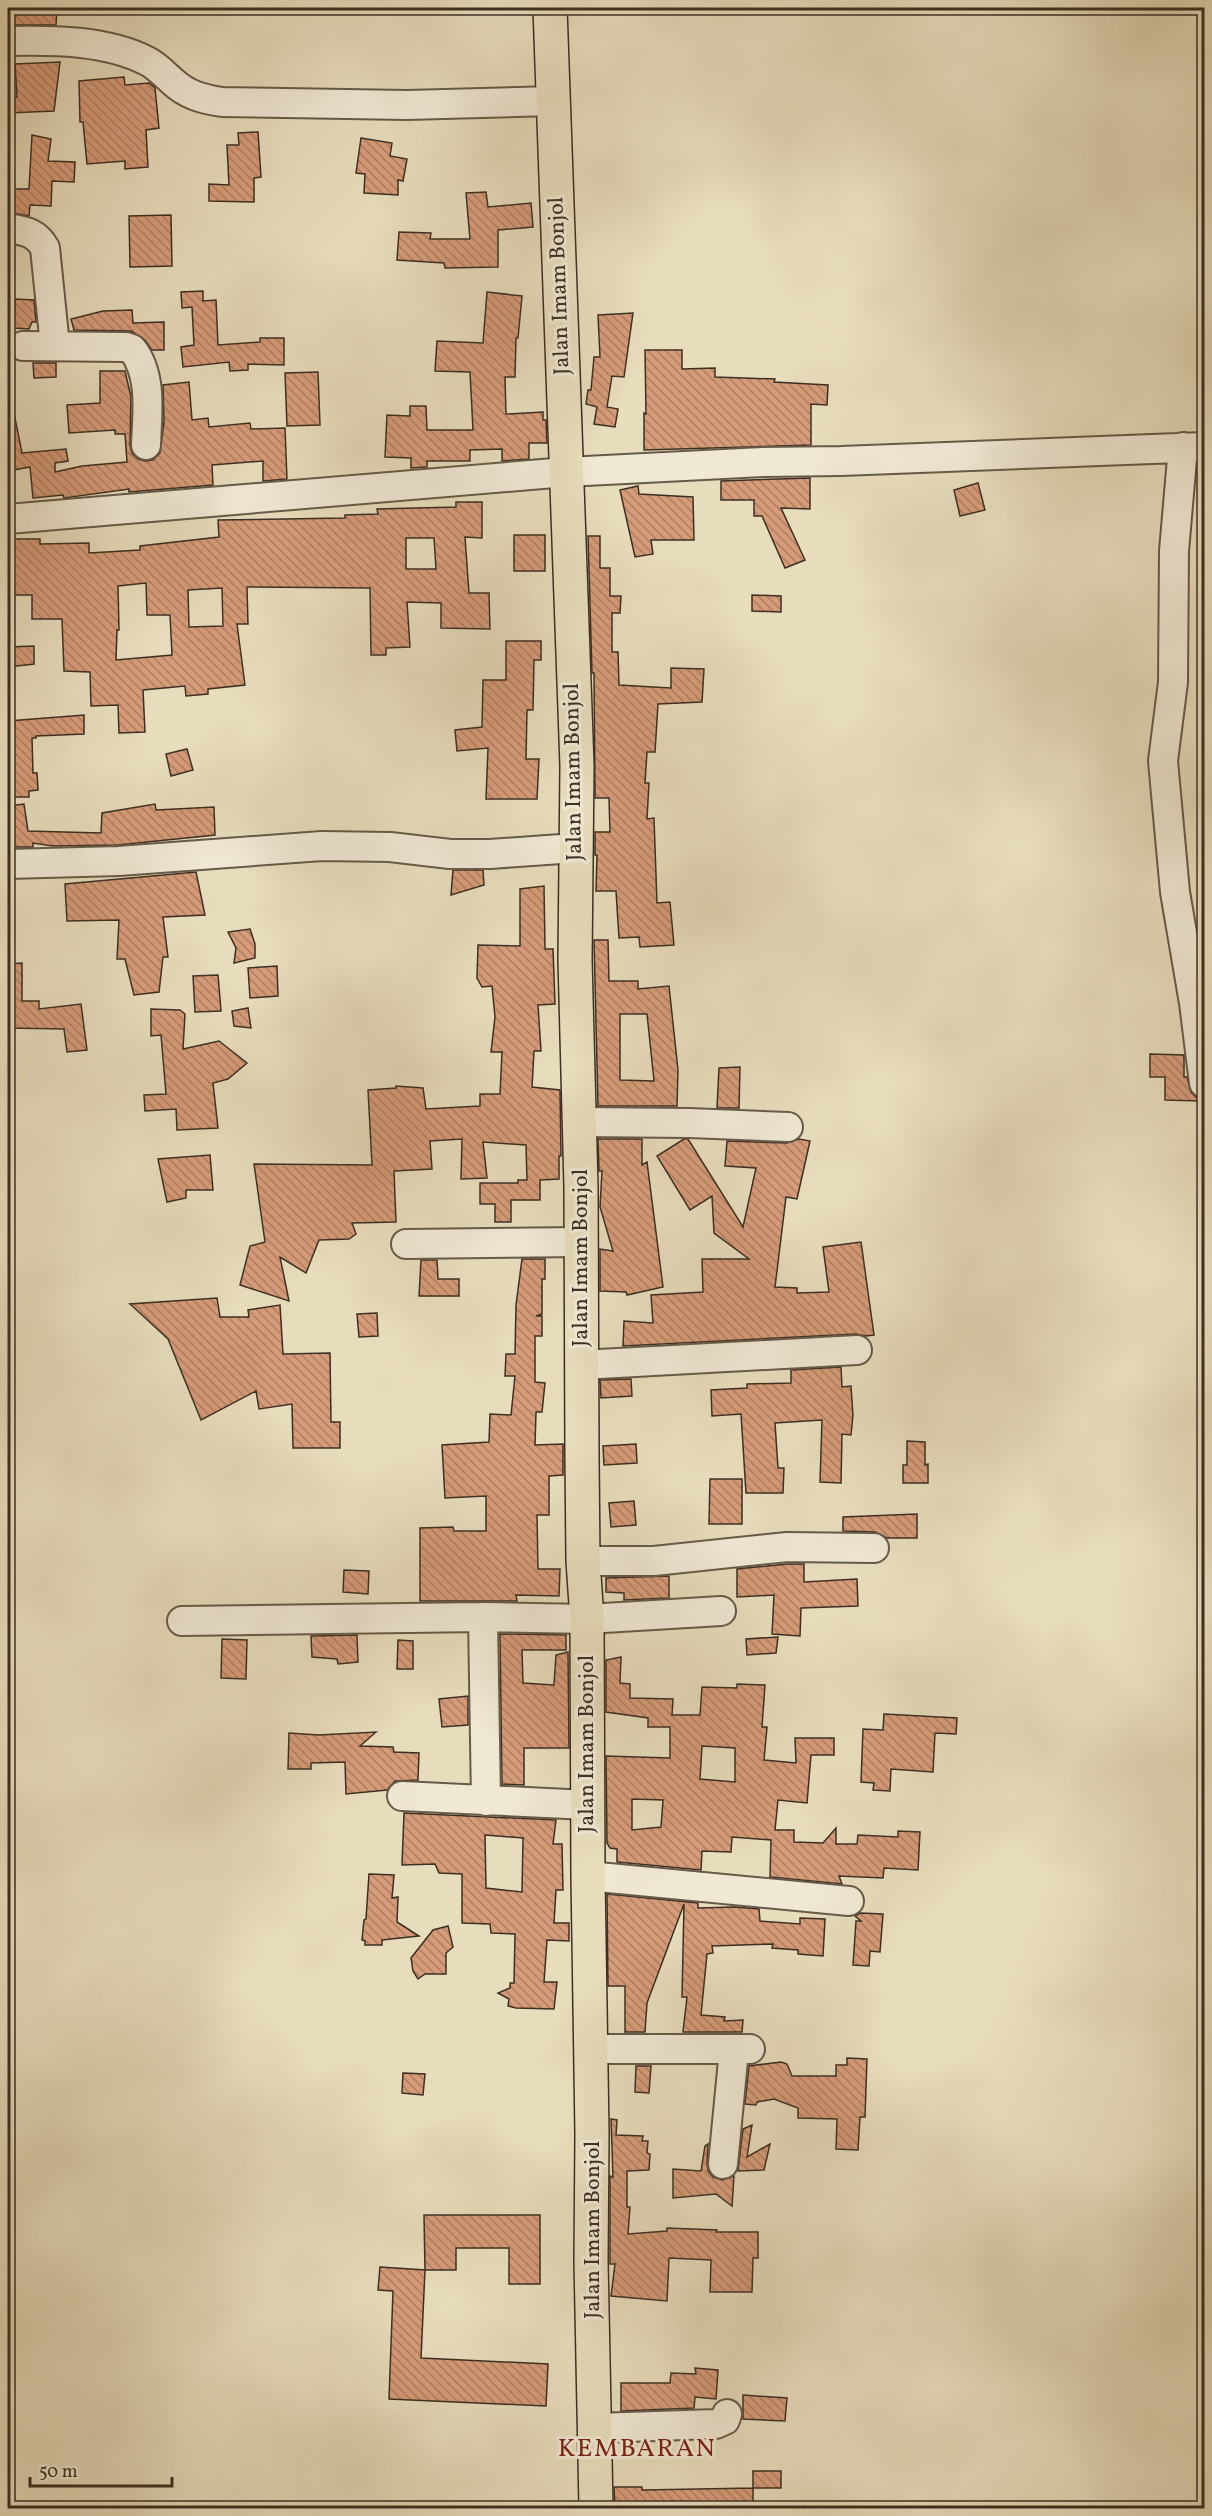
<svg xmlns="http://www.w3.org/2000/svg" width="1212" height="2516" viewBox="0 0 1212 2516" font-family="Vollkorn,serif">
	<style>
		.building { fill: url(#building-back-hatch); stroke: #3c2f23; stroke-width: 1.5; fill-rule: evenodd }
		.lines { fill: none; stroke-linecap: round; stroke-linejoin: round }
		.minor-casing { stroke: #675a49; stroke-width: 32 }
		.major-casing { stroke: #3c2f23; stroke-width: 36 }
		.minor { stroke: #efe8d3; stroke-width: 28 }
		.major { stroke: #e7dcbc; stroke-width: 33 }
		.labels { text-anchor: middle; dominant-baseline: central; stroke-width: 6; stroke-linejoin: round; paint-order: stroke }
		.street-label { font-size: 22px; fill: #3c2f23; stroke: #efe8d3 }
		.quarter-label { font-size: 26px; letter-spacing: 1.5px; fill: #7a1f14; stroke: #efe8d3 }
	</style>
	<defs>
		<pattern id="building-back-hatch" width="6" height="6" patternUnits="userSpaceOnUse" patternTransform="scale(1.5)"><rect width="6" height="6" fill="#d69b78"/><path d="M-1 5l2 2M0 0l6 6M5-1l2 2" fill="none" stroke="#af7f62"/></pattern>
	</defs>
	<rect width="100%" height="100%" fill="#e7dcbc"/>
	<filter id="stains"><feTurbulence type="fractalNoise" baseFrequency=".00333" numOctaves="4"/><feColorMatrix values="0 0 0 0 .2 0 0 0 0 .09 0 0 0 0 .02 0 0 0 .5 -.17"/></filter>
	<radialGradient id="worn" r=".72"><stop offset=".6" stop-color="#630" stop-opacity="0"/><stop offset="1" stop-color="#630" stop-opacity=".3"/></radialGradient>
	<path class="building" d="M8,8H57L56,25H8Z
		M60,62L54,111L8,113V97H17L15,64Z
		M124,77L125,85L149,83L155,88L159,128L146,130L148,167L125,169V161L87,164L83,122H80L79,81Z
		M258,132L261,177L254,178V202L209,201V184L229,185L227,145H239L238,133Z
		M32,135L51,139L48,161L75,162L74,182L52,181L51,206L30,205L29,216L8,212V189H29Z
		M361,138L392,143L390,156L407,159L403,181L398,180V195L364,193L365,174L356,173Z
		M486,192L488,207L531,203L533,227L498,230V267L445,268L444,263L397,260L399,232L431,233L430,239H470L466,193Z
		M171,215L172,266L130,267L129,216Z
		M203,291V301L216,300L218,345L260,342V338H284V365L248,364V370L230,371L229,362L183,367L181,347L194,345L192,307L182,308L181,292Z
		M487,292L522,296L518,338H516L515,377H505L506,414L543,412V420H546L547,443H529V459L502,461V449L470,450V461H427V467L411,468V458L385,457L387,415L410,416V406H426L427,430H473L470,372L435,371L437,341L483,343Z
		M15,299L34,300L36,322H32L29,329L14,328Z
		M132,310L133,323L164,322V350H152L145,340L131,331L74,330L71,319L103,311Z
		M633,313L624,377L612,376L607,407L618,409L615,427L594,424L597,407L586,404L588,390H591L594,357H600L598,315Z
		M645,350H682V369L715,368V377L775,379L774,382L828,385L827,405L811,404V445L644,450V413L646,414Z
		M33,363H56V377L34,378Z
		M100,371H125L131,397L130,445L132,453L138,459L145,461L153,460L160,453L164,422L163,385L189,382L192,420L208,418L209,427L250,423L251,429L285,428L287,479L263,481V461L212,465L213,485L129,492V489L64,498L63,495L33,498L30,467L8,471V419L15,418L22,453L66,449L68,461L55,463V472L82,466L127,462L125,434H115V430L69,433L67,405L100,403Z
		M318,372L320,425L287,426L285,373Z
		M810,478V509L781,508L805,560L785,568L762,516H754V500H721V481Z
		M978,483L985,510L960,516L954,490Z
		M638,486L639,494L693,497L694,540H651L653,554L635,557L620,490Z
		M456,502H482V538L465,537L469,593H489L490,629L441,628V603L407,602L410,647L386,648V655H371L370,588L247,587L248,624H237L245,685L208,689V694L186,696L185,686L143,690L145,732L119,733L118,705L91,706L90,672L64,671L62,619H32V595H8V539H40V544L89,543V553L140,550V546L219,537L218,520L345,518V515L378,514L377,509L456,507ZM406,538H434L436,569H406ZM146,583L147,615H170L172,655L116,660L117,630H119L118,586ZM222,588L223,626L189,627L188,590Z
		M514,535H545V571H514Z
		M588,536H600V568H610V596H621L620,613H612V652H618L619,685L671,688V668L704,669L702,702L658,704L655,752H647L645,783H649L647,819L654,818L657,903L670,902L674,945L640,947L639,937L619,938L616,891H596L597,855H595V832H610L609,798H595L594,673H592Z
		M752,595L781,596V612L752,611Z
		M506,641H541V660H534L533,710H527L526,759H539L537,799H486L488,748L457,751L455,730L482,727L483,680H506Z
		M34,646V664L8,667V647Z
		M84,715V734L36,736V738H32L33,773H37L38,790L29,791V797H11L10,771H8V721Z
		M187,749L193,770L171,776L166,754Z
		M24,804L28,831L101,833L102,813L155,804L156,810L214,807L215,835L118,845L53,846L33,843V847H10L8,806Z
		M453,870H483L484,885L451,895Z
		M196,872L205,915L163,917L168,957H163L159,992L134,995L125,959H117L119,920L67,921L65,884Z
		M544,886L545,949H553L555,1004L538,1005L541,1051H534L532,1087L560,1090L561,1156H559V1179L540,1180V1200H511V1222H495V1204H480V1183H518V1180H527L526,1145L483,1142L487,1178L461,1179L462,1139L430,1141L432,1169L394,1171L396,1222L352,1223L356,1234L349,1239L319,1240L306,1273L280,1257L289,1301L240,1285L250,1246L265,1242L254,1164L372,1165L368,1090L396,1088V1086L423,1088L426,1109L480,1106V1094H500L502,1052H491L495,1017L492,986L482,987L477,978L478,945L520,946V889Z
		M250,929L255,944V958L234,963L236,948L228,932Z
		M594,940H608L609,981H638V989L669,986L678,1070L677,1106H598ZM620,1014H647L654,1081L620,1080Z
		M22,963V1001H39V1009L81,1004L87,1050L67,1052L64,1029L8,1028V964Z
		M277,966L278,996L250,998L248,968Z
		M218,975L221,1011L195,1012L193,976Z
		M248,1008L251,1028L234,1026L232,1011Z
		M151,1009L180,1010L185,1014L183,1049L219,1041L247,1063L228,1079L213,1083L218,1128L177,1130L176,1109L145,1111L144,1095L166,1094L161,1035L151,1036Z
		M1150,1054L1184,1055V1077H1187L1191,1092L1200,1101L1165,1100V1077H1150Z
		M740,1067L739,1108H717L719,1068Z
		M598,1139H642V1165L647,1162L663,1287L627,1295L626,1292L600,1291V1249L613,1251L600,1207L602,1171H599Z
		M684,1139H688L743,1227L756,1168L725,1166L727,1141L787,1143L799,1139L810,1141L797,1199L786,1197L775,1287L797,1288V1293L829,1292L823,1247L861,1242L874,1335L866,1336L856,1334L623,1346L624,1321L653,1323L651,1295L703,1292L702,1259H749L714,1233L712,1196L690,1210L657,1156Z
		M210,1155L213,1190H186V1198L167,1202L158,1159Z
		M522,1259H545V1279H542V1314L536,1316H542V1336H535V1382L545,1383L542,1412H536L535,1445L563,1444V1475L549,1476V1515H537L538,1569H560L559,1596L516,1595L517,1601H420V1528L453,1527L454,1531H486V1496L445,1498L442,1445L489,1442L490,1414L511,1415L515,1376H505L506,1354H515L516,1305Z
		M421,1260H437L438,1279H459V1296H419Z
		M217,1298L220,1317H249L248,1310L280,1305L283,1354L330,1353L331,1422H340V1448H293L292,1404L259,1409L256,1391L201,1420L168,1339L130,1304Z
		M377,1313L378,1336L359,1337L357,1314Z
		M841,1367L842,1387L851,1386L853,1415L851,1435L842,1434L841,1483L820,1482L822,1420L775,1423L778,1468H784L783,1493H746L741,1414L712,1416L711,1390L747,1388V1384L791,1383V1370Z
		M631,1379L632,1396L601,1398L600,1380Z
		M907,1441L925,1442V1465L928,1464V1483H903V1465H907Z
		M636,1444L637,1463L604,1465L603,1446Z
		M710,1479H742V1524H709Z
		M634,1501L636,1525L611,1527L609,1503Z
		M917,1514V1538H887L875,1532L843,1531V1517Z
		M788,1564H804V1582L857,1579L858,1606L801,1608L800,1636L772,1634L774,1595L737,1597V1569Z
		M344,1570L369,1571L368,1594L343,1592Z
		M669,1576V1598L624,1600V1593L606,1592V1578Z
		M500,1634L566,1635V1650H522L523,1683L554,1685L556,1655L568,1652L569,1748H524V1785L502,1784Z
		M357,1635L358,1662L338,1664L337,1659L312,1657L311,1636Z
		M778,1637L776,1653L747,1655L746,1639Z
		M222,1639L247,1640L246,1679L221,1678Z
		M398,1640L413,1641V1669H397Z
		M621,1657L620,1683L630,1684V1698L673,1699L672,1715H700L702,1687L737,1688V1684L765,1685L762,1727H767L764,1760L796,1763L795,1738H834V1755H811L807,1803L778,1800L775,1830H794V1842L823,1843L836,1828V1844H857L858,1835L898,1837V1831L920,1832L918,1870L884,1868L883,1878L839,1876L842,1884L770,1877L771,1840L732,1837L731,1852L702,1851L701,1870L617,1862V1849L610,1848L607,1843L606,1756L670,1758V1727H648V1718L606,1712V1660ZM702,1746L735,1748V1782L700,1779ZM632,1799L663,1800L661,1827L632,1830Z
		M468,1696V1725L442,1727L439,1699Z
		M884,1714L957,1718L956,1734L935,1733L933,1772L891,1769L890,1791L873,1790L874,1783L861,1782L863,1729L883,1730Z
		M376,1732L360,1746L393,1747L394,1752L419,1753L418,1780L395,1781L387,1790L346,1794L345,1762L311,1763V1769H288L289,1733L319,1735Z
		M404,1813L556,1820L553,1844H562L563,1890H556L554,1923H569V1941L547,1940L544,1982H557L554,2009L516,2008L508,2006L509,1999L498,1993L510,1988V1983H514L515,1934L491,1933L490,1924L462,1923V1874L439,1873L435,1864L402,1865ZM485,1835L523,1838L522,1892L486,1888Z
		M369,1874L394,1875L392,1898L398,1897L397,1922L419,1936L382,1940V1945H365V1941L362,1940L364,1920L366,1919Z
		M607,1894L698,1903V1908L735,1907L759,1909L760,1921L800,1924V1918L825,1919L823,1956L798,1954V1950L772,1948L773,1944L712,1946L713,1953L707,1954L701,2015L725,2017L724,2021L743,2020L742,2032H683L687,1997H682L684,1904L647,2003L645,2032H625V1986H608Z
		M860,1913L883,1914L880,1952L870,1951L869,1966L853,1965L856,1921H861L855,1916Z
		M448,1926L453,1947L446,1953V1974H425L418,1979L413,1971L411,1958L433,1930Z
		M847,2058L867,2059L865,2117H860L858,2150L836,2149L837,2119L798,2118V2108L774,2099L757,2102L756,2105L745,2104L749,2066L781,2062L787,2064L792,2076H836V2065H847Z
		M636,2066H651L649,2093L635,2092Z
		M403,2073L425,2074L423,2095L402,2093Z
		M611,2119L617,2120L616,2135L643,2136L642,2141H648L647,2153L650,2154L649,2170L627,2171V2207H630L628,2234L667,2231V2228L717,2230L716,2232H758V2258H753L752,2292H710L711,2260L669,2258L667,2301L611,2296L615,2264H610V2176L613,2177Z
		M752,2125L747,2157L770,2144L764,2170L738,2171L743,2129Z
		M708,2144L707,2163L708,2171L713,2177L722,2180L734,2176L732,2206L716,2194L673,2198V2169L701,2171L705,2146Z
		M424,2215H540V2284H509V2248H456V2270H425Z
		M380,2267L425,2270L421,2358L548,2364L546,2406L389,2399L393,2291L378,2290Z
		M695,2368L718,2370L716,2399L695,2397L694,2408L621,2411V2383H670L671,2373L696,2374Z
		M743,2395L787,2398L785,2421L743,2419Z
		M753,2471H781V2488H753Z
		M614,2487H642V2490L753,2488V2508H615Z"/>
	<g class="lines">
		<g class="minor-casing">
			<path id="minor" d="M8,41C53,40 106,40 147,61C157,66 164,74 172,81C187,95 202,99 222,102L407,105L554,101
				M8,228C25,231 36,232 45,248L55,346
				M23,346L126,347L132,349C153,375 147,415 146,445
				M1183,447L1174,551L1173,682L1163,761L1175,892L1194,1003L1204,1083
				M8,519L566,472L763,462L841,461L1204,447
				M8,864L119,861L322,846L390,847L450,854H490L575,848
				M579,1122L689,1123L788,1127
				M406,1244L581,1242
				M581,1365L857,1350
				M583,1561H654L787,1547L874,1548
				M483,1617L486,1801
				M182,1621L483,1617L587,1619L721,1611
				M402,1796L588,1805
				M588,1876L849,1901
				M590,2049H750
				M723,2164L734,2050
				M596,2428L716,2424L725,2420L727,2414"/>
		</g>
		<g class="major-casing">
			<path id="major" d="M550,8L577,766L575,960L581,1187L582,1458L583,1561L587,1619L588,1876L592,2134L591,2261L596,2508"/>
		</g>
		<use href="#minor" class="minor"/>
		<use href="#major" class="major"/>
	</g>
	<g class="labels">
		<g class="street-label">
			<text transform="translate(560 286) rotate(-92)">Jalan Imam Bonjol</text>
			<text transform="translate(574 772) rotate(-91)">Jalan Imam Bonjol</text>
			<text transform="translate(581 1258) rotate(-90)">Jalan Imam Bonjol</text>
			<text transform="translate(587 1744) rotate(-90)">Jalan Imam Bonjol</text>
			<text transform="translate(593 2230) rotate(-90)">Jalan Imam Bonjol</text>
		</g>
		<g class="quarter-label">
			<text x="637" y="2449">KEMBARAN</text>
		</g>
	</g>
	<rect width="1212" height="2516" fill="none" stroke="#e7dcbc" stroke-width="30"/>
	<rect x="9" y="9" width="1194" height="2498" fill="none" stroke="#3c2f23" stroke-width="3"/>
	<rect x="15" y="15" width="1182" height="2486" fill="none" stroke="#3c2f23" stroke-width="1.5"/>
	<path d="M30 2477v9h142v-9" fill="none" stroke="#3c2f23" stroke-width="3"/>
	<text x="39" y="2477" font-size="18" fill="#3c2f23" stroke="#efe8d3" stroke-width="4.5" paint-order="stroke">50 m</text>
	<rect width="100%" height="100%" filter="url(#stains)"/>
	<rect width="100%" height="100%" fill="url(#worn)"/>
</svg>
